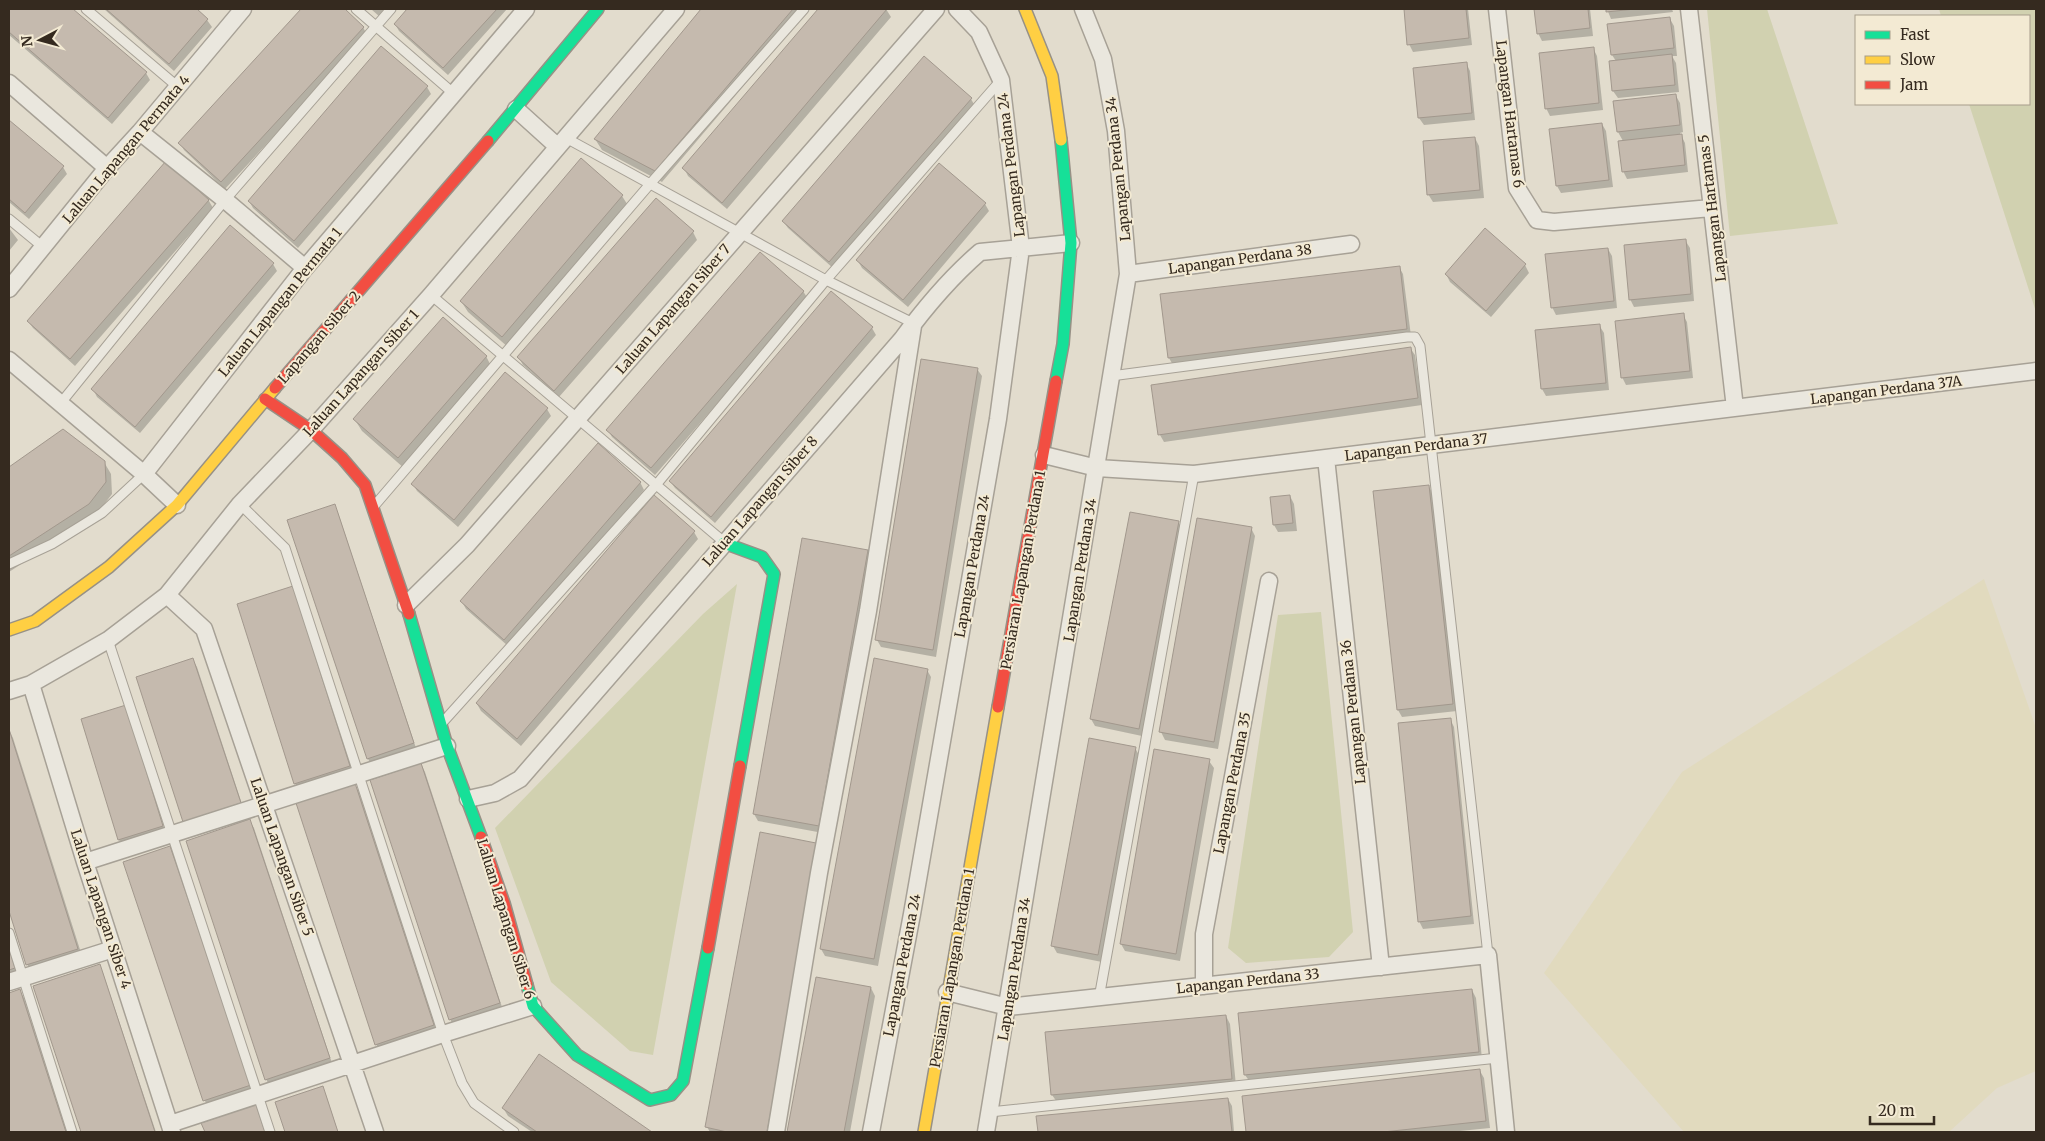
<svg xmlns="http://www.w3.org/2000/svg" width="2045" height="1141" viewBox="0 0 2045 1141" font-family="Merriweather,serif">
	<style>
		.farmland { fill: #e1dabe }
		.green { fill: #d1d1b0 }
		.shadow { fill: #0003 }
		.building { fill: #c5baae; stroke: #a2988d }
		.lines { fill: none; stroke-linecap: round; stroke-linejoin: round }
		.lane-casing { stroke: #a7a196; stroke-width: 11 }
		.street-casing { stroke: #a7a196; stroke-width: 19 }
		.fast-casing { stroke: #979186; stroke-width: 14 }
		.slow-casing { stroke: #979186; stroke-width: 14 }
		.jam-casing { stroke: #979186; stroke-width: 14 }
		.lane { stroke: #eae7de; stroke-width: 9 }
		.street { stroke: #eae7de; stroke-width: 16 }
		.fast { stroke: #16e098; stroke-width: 11 }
		.slow { stroke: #ffcf43; stroke-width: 11 }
		.jam { stroke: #f24e42; stroke-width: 11 }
		.labels { text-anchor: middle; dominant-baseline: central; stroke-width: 4; stroke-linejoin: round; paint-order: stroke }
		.street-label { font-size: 14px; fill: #352a1f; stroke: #f3ead3 }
	</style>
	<rect width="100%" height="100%" fill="#e2dccd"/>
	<path class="farmland" d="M1984,579L2036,728V1071L1997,1088L1949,1132H1684L1544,973L1682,772Z"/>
	<path class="green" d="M1707,9H1767L1838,224L1730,236Z
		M1939,9H2036V312L1969,104H2029V16H1941Z
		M737,584L653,1055L630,1051L551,982L495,828L703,614Z
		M1321,612L1353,932L1329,957L1246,963L1228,948L1278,615Z"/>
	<path class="shadow" d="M9,9H71L146,73L150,80L112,124L9,35Z
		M104,9H195L207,20L212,27L174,71Z
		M303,9H343L363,27L367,35L225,189L184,150L180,143Z
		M371,9H387L380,17Z
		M409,9H507L448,75L399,31L395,24Z
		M703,9H809L662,182L602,150L595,139Z
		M820,9H886L891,17L727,209L688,176L684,168Z
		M1405,9H1468L1472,45L1413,52L1409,44Z
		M1536,9H1590L1593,36L1542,41L1538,33Z
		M1607,9H1672L1673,12L1611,19Z
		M1670,19L1674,26L1677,56H1672L1676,63L1679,92L1618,98L1613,91L1610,62L1616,61L1612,55Z
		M1593,48L1597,56L1603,110L1550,116L1546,108Z
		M1466,63L1470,71L1475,120L1424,125L1419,118Z
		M427,87L431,94L298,248L253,208L249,201Z
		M1676,96L1680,103L1683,132L1680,133L1685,143L1688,172L1627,179L1623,171V141L1618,132Z
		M971,99L975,106L834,269L788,228L783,221Z
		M9,121L63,167L67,174L29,219L9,202Z
		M1602,124L1606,131L1613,187L1561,193L1557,186Z
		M1475,138L1479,146L1484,198L1433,202L1428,194Z
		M166,163L209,201L213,208L75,366L33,328L28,321Z
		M622,196L629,207L509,348L468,312L461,301Z
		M985,204L989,211L908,307L862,268L858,261Z
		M9,228L18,240L9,251Z
		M1485,230L1525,265L1529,273L1491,317L1450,282L1446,274Z
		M693,232L697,240L559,397L523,365L519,358Z
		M1685,240L1690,248L1694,301L1634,307L1630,299Z
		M1608,249L1612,256L1617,308L1556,315L1552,307Z
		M273,264L277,271L140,433L97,397L93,389Z
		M1399,267L1403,274L1411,336L1173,365L1169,358Z
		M803,291L808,299L655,475L612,437L608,430Z
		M1683,315L1687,322L1693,378L1626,385L1622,377Z
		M1599,325L1604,333L1609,390L1546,396L1542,389Z
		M872,328L876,335L715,523L675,488L670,481Z
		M1410,348L1415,355L1422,405L1164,442L1160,435L1152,386Z
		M486,356L492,368L405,469L362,431L355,420Z
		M977,369L982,376L936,657L881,647L877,640Z
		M547,409L551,416L458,527L417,491L413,484Z
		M62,430L104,462L111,474L112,494L96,515L9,572V469Z
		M640,482L644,490L508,646L466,609L462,602Z
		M1428,486L1433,493L1457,711L1402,717L1398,710Z
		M1290,496L1294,504L1297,531L1278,532L1274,525L1271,498Z
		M334,505L338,513L417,751L372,766L368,759L289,521Z
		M1178,522L1183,530L1142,736L1095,726L1091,719Z
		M1251,528L1255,536L1218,749L1165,740L1161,732Z
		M694,532L698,539L521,746L481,711L477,704Z
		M867,552L872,559L823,833L758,821L754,814Z
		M297,595L354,773L299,791L295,783Z
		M193,660L197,667L244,810L188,829L184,821Z
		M927,670L931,677L878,966L825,956L821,949Z
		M129,714L166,834L123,847L119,840Z
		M1450,719L1454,727L1474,924L1423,929L1419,921Z
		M9,730L13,738L82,956L31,972L27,964L9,907Z
		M1135,748L1139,755L1102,962L1057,953L1053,946Z
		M1209,761L1214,768L1180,961L1125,951L1121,944Z
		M421,764L425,772L503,1010L454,1027L450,1019Z
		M355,785L359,792L438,1033L380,1051L376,1044Z
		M249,820L254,828L333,1066L270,1087L266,1079Z
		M820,845L772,1132H710L707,1127Z
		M170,847L174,855L254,1093L209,1108L205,1101L125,863Z
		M9,946L18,975L9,979Z
		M99,965L103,973L156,1132H82L34,987Z
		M817,978L871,988L875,996L850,1132H788Z
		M1472,990L1476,998L1482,1059L1250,1082L1245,1075Z
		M20,991L24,998L67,1132H9V994Z
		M1226,1016L1230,1024L1236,1086L1057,1102L1052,1095L1046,1033Z
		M539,1056L650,1132H532L508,1116L503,1108Z
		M1480,1071L1484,1078L1490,1128L1450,1132H1247L1243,1097Z
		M322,1088L326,1095L338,1132H286L277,1102Z
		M1228,1099L1232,1106L1234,1132H1039L1037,1117Z
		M255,1106L266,1132H206L203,1124Z"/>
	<path class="building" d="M9,9H73L147,72L108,118L9,32Z
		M106,9H197L208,19L169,64Z
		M301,9H345L364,27L221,182L178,143Z
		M407,9H497L443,68L394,24Z
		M701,9H793L655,171L594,139Z
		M818,9H887L722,203L682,168Z
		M1404,9H1466L1469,38L1407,45Z
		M1534,9H1588L1590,28L1537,34Z
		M1606,9H1635L1606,12Z
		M1670,17L1674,48L1611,55L1607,24Z
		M381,46L428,86L294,241L248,201Z
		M1594,47L1599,103L1545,109L1539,53Z
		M1672,54L1675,85L1612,91L1609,61Z
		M924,56L972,98L829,262L782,221Z
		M1467,62L1472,113L1418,118L1413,68Z
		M1676,94L1680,125L1617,132L1613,101Z
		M9,120L64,166L25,213L9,199Z
		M1602,123L1609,180L1556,186L1549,129Z
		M1682,134L1685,165L1622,172L1618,141Z
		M1475,137L1480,190L1427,195L1423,141Z
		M581,158L623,195L502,337L460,301Z
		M166,161L209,200L70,359L27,321Z
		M939,163L986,203L903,300L856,260Z
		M656,198L694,231L554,391L517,357Z
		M230,225L274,263L135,427L91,389Z
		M1485,228L1526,264L1486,311L1445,274Z
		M1686,239L1691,294L1629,300L1624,245Z
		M1608,248L1614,301L1551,308L1545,254Z
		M760,252L804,291L651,468L606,430Z
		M1400,266L1407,329L1168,358L1160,294Z
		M831,291L873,327L711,517L669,481Z
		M1684,313L1690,371L1621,378L1615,321Z
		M443,317L487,356L398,458L353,419Z
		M1600,324L1606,383L1541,389L1535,330Z
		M1411,347L1418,398L1158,435L1151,385Z
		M921,359L978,368L933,650L875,640Z
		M505,372L548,408L454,520L411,484Z
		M63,429L105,461L106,482L89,504L9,556V467Z
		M598,443L641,482L504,640L460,601Z
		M1429,485L1453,704L1397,710L1373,491Z
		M654,495L695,531L517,739L476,703Z
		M1290,495L1293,523L1273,525L1270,497Z
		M335,504L414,743L367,759L287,520Z
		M1130,512L1179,521L1139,729L1090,719Z
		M1197,518L1252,527L1214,742L1159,732Z
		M802,538L868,550L819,826L753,814Z
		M293,586L350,766L294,784L237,604Z
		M193,658L241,803L183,822L136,677Z
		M874,658L928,669L874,959L820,949Z
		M126,705L163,826L118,840L81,719Z
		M1451,718L1471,916L1418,922L1398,723Z
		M9,729L78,949L26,965L9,911Z
		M1089,738L1136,747L1098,955L1051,946Z
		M1154,749L1210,759L1176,954L1120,944Z
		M421,763L500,1003L449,1020L370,780Z
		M355,783L434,1025L375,1045L296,803Z
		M250,819L330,1058L265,1080L186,841Z
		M760,832L821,844L767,1132H727L705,1127Z
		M170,846L251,1085L203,1101L123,862Z
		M9,948L15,968L9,970Z
		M100,964L155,1132H81L33,986Z
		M816,977L871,987L844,1132H787Z
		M20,989L66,1132H9V993Z
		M1472,989L1479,1052L1244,1075L1238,1013Z
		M1226,1015L1232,1079L1051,1095L1045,1032Z
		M539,1054L652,1132H537L502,1108Z
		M1480,1069L1486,1121L1383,1132H1246L1242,1096Z
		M323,1086L338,1132H285L275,1102Z
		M1228,1098L1232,1132H1038L1036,1116Z
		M256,1104L265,1132H205L201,1123Z"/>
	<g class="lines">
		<g class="lane-casing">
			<path id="lane" d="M86,9L178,87
				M356,9L453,93
				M566,138L826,280L913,323
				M9,219L43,247
				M431,295L724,542
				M1111,376L1407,337H1415L1420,346L1488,955
				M60,404L225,200L391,9
				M240,504L285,548L443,1034L462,1083L474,1103L514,1132
				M375,505L650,184L804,9
				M9,564L52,544L102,513L144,474
				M108,640L270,1132
				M443,722L656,485L826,280L1001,80
				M9,933L72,1132
				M1099,998L1194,474
				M990,1112L1498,1058"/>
		</g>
		<g class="street-casing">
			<path id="street" d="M1497,9L1517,188L1537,220L1554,222L1711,208
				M1689,9L1735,408
				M9,83L107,168
				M516,109L558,147
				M140,132L225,200L305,268
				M1128,274L1351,244
				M9,289L107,168L140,132L243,9
				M9,360L144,474L177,505
				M1044,455L1097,468L1194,474L2036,371
				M1326,458L1381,967
				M144,474L305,268L526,9
				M167,595L204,629L375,1132
				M406,605L467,545L936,9
				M31,684L85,862L172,1132
				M9,691L31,684L108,640L167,595L240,504L311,430L431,295L676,9
				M468,799L495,793L520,779L902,339C924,309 951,277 980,252L1071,243
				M85,862L447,746
				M9,982L113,949
				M1204,986V934L1269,581
				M947,992L1008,1007L1488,955L1506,1132
				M170,1124L443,1034L533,1006
				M776,1132L819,873L868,611L913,326
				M871,1132L912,914L998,419L1021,248L1001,80L979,32L957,9
				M986,1132L1128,274L1116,131L1103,59L1083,9"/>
		</g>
		<g class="fast-casing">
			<path id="fast" d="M488,141L598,9
				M1056,381L1063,344L1071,243L1061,140
				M724,543L762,557L774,574L740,766
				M409,614L447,746L481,837
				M527,985L533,1006L577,1055L650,1100L671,1095L683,1081L708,948"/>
		</g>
		<g class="slow-casing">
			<path id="slow" d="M1025,9L1052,76L1061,140
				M9,630L35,621L109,567L177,505L275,388
				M924,1132L998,707"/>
		</g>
		<g class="jam-casing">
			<path id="jam" d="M275,388L488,141
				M265,399L311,430L342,458L365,485L409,614
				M998,707L1056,381
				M481,837L504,903L527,985
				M708,948L740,766"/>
		</g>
		<use href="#lane" class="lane"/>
		<use href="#street" class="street"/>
		<use href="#fast" class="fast"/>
		<use href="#slow" class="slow"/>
		<use href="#jam" class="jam"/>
	</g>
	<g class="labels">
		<g class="street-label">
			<text transform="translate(1510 114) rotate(83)">Lapangan Hartamas 6</text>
			<text transform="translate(126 149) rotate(-50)">Laluan Lapangan Permata 4</text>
			<text transform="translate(1011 165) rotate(-97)">Lapangan Perdana 24</text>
			<text transform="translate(1118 169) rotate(-96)">Lapangan Perdana 34</text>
			<text transform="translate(1712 208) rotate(-97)">Lapangan Hartamas 5</text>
			<text transform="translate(1240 259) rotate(-8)">Lapangan Perdana 38</text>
			<text transform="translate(280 302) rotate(-51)">Laluan Lapangan Permata 1</text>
			<text transform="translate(673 309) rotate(-49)">Laluan Lapangan Siber 7</text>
			<text transform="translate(319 337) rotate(-49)">Lapangan Siber 2</text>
			<text transform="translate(361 373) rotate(-48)">Laluan Lapangan Siber 1</text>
			<text transform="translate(1886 390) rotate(-7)">Lapangan Perdana 37A</text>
			<text transform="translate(1416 447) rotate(-7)">Lapangan Perdana 37</text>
			<text transform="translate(760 501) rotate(-49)">Laluan Lapangan Siber 8</text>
			<text transform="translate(972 566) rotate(-80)">Lapangan Perdana 24</text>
			<text transform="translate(1023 570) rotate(-80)">Persiaran Lapangan Perdana 1</text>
			<text transform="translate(1080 570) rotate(-81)">Lapangan Perdana 34</text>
			<text transform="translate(1353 712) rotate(-96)">Lapangan Perdana 36</text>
			<text transform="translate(1232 783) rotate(-79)">Lapangan Perdana 35</text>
			<text transform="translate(282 857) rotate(71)">Laluan Lapangan Siber 5</text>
			<text transform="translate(101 909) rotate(72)">Laluan Lapangan Siber 4</text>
			<text transform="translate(506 919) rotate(73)">Laluan Lapangan Siber 6</text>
			<text transform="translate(902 965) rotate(-79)">Lapangan Perdana 24</text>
			<text transform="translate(952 968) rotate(-80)">Persiaran Lapangan Perdana 1</text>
			<text transform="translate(1014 969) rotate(-81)">Lapangan Perdana 34</text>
			<text transform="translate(1248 981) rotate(-6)">Lapangan Perdana 33</text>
		</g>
	</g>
	<rect width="2045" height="1141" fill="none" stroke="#352a1f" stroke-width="20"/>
	<rect x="1855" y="15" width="175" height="90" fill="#f3ead3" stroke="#a79d8b"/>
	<rect x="1865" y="31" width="25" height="8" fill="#16e098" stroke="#a79d8b"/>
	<text x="1900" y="40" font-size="15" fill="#352a1f">Fast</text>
	<rect x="1865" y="56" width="25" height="8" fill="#ffcf43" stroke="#a79d8b"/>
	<text x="1900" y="65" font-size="15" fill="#352a1f">Slow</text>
	<rect x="1865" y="81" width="25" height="8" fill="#f24e42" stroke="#a79d8b"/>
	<text x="1900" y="90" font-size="15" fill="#352a1f">Jam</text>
	<g transform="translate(40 40) rotate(264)" stroke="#f3ead3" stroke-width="4" paint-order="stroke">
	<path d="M0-4L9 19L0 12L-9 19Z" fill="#352a1f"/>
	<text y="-8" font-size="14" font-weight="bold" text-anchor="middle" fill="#352a1f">N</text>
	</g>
	<path d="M1870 1116v8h64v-8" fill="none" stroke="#352a1f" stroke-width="2.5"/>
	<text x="1878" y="1116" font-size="15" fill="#352a1f" stroke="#f3ead3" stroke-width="4" paint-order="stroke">20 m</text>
</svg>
